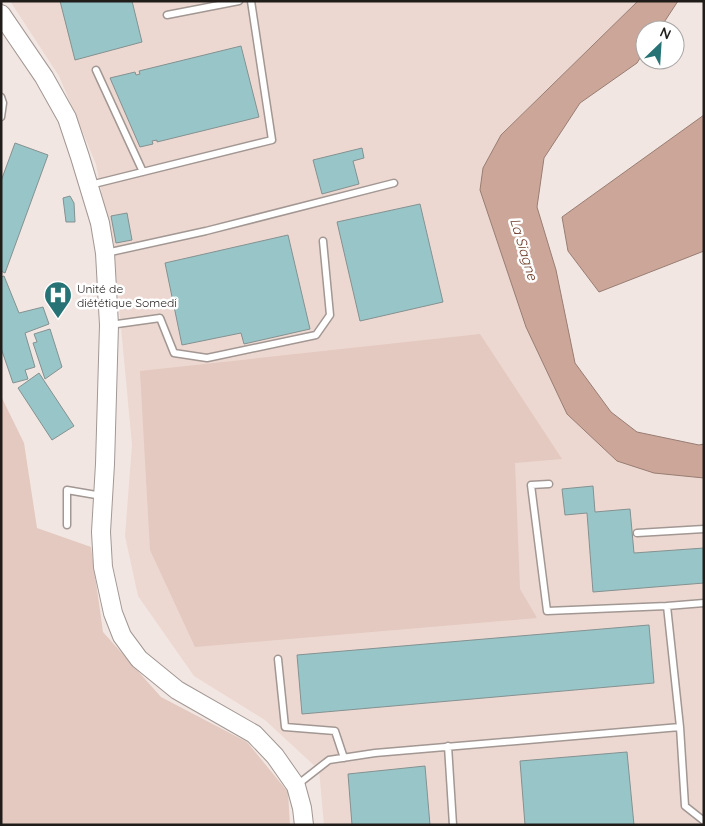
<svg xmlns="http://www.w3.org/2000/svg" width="705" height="826" viewBox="0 0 705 826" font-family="Quicksand,sans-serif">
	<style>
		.built { fill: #ecd8d1 }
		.green { fill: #e3c9bf }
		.water { fill: #cca799; stroke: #987d73 }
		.building { fill: #98c6c8; stroke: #849191 }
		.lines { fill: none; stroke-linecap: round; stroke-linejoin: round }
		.service-casing { stroke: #a29793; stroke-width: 9 }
		.secondary-casing { stroke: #a29793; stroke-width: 20 }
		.service { stroke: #fff; stroke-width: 6 }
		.secondary { stroke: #fff; stroke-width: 18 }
		.labels { text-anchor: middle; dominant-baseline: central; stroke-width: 5; stroke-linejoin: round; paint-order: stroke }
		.poi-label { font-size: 12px; fill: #201c1a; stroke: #fff; text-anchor: start }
		.water-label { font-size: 14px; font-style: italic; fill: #6e3b27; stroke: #fff }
	</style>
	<rect width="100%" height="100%" fill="#f2e6e2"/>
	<path class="built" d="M10,1H638L501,135L567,414L704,475V825H324L319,770L265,720L194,676L138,596L125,536L132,445L115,263L96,164L59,76Z"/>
	<path class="green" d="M480,334L562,459L515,463L520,589L537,618L195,647L150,550L140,371Z
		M1,396L24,443L37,528L91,547L103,632L161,697L247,742L288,792L290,825H1Z"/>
	<path class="water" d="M638,1H678L659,30H645V50L637,63L580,103L544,158L537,207L556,270L575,363L611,412L637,432L699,445L704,444V478L654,473L617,461L567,414L526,327L480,190L483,168L501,135Z
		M704,115V251L599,292L568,251L562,217Z"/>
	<path class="building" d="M60,1H132L142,42L75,60Z
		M241,46L259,117L157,142V140L152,141L153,144L140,147L110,78L135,72L136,75L140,74L139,71Z
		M15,143L48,155L5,273L1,271V181Z
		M362,148L364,158L353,161L359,184L322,194L313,160Z
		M70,196L74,203L75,222H66L63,198Z
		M420,204L443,302L360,321L337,222Z
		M127,213L132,240L116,243L111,216Z
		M288,235L310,329L244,344L241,333L182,345L165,263Z
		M4,276L19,313L43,307L49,324L25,333L35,367L25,370L28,379L13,383L1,348V277Z
		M50,329L62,367L45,379L33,343L37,342L34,334Z
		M39,373L74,426L52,440L18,388Z
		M593,486L595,512L630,509L634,553L704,548V583L593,592L587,513L565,515L562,489Z
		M649,625L654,683L302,714L297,655Z
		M627,752L634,825H525L520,761Z
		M425,766L430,825H352L348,774Z"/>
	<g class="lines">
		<g class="service-casing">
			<path id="service" d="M167,15L239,1
				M96,70L143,172
				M1,97L3,103L1,117
				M90,185L272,140L251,1
				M106,253L206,231L394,183
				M110,325L160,318L174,353L207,358L316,335L330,315L323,241
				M67,525V490L102,496
				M637,533L704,529
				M667,606L704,603
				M278,659L285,727L335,731L344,758
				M680,727L685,806L704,821
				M448,746L453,825
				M297,785L329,760L375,753L680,727L667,606L547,611L531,485L549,484"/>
		</g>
		<g class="secondary-casing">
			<path id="secondary" d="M1,14L44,77L67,118L80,157L100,223L105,253L109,325L105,464L101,532L103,567L113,613L122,636L139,659L177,690L254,734L275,756L296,786L302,808L304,825"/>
		</g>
		<use href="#service" class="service"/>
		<use href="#secondary" class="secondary"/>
	</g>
	<defs>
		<g id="hospital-pin" transform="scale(1.4375)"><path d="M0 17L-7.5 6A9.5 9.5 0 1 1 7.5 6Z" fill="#277275" stroke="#fff"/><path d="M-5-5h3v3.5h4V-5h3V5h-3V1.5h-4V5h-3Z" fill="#fff"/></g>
	</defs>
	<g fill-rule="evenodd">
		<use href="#hospital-pin" x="58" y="295"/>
	</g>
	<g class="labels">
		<g class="poi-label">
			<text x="77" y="288">Unité de<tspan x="77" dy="14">diététique Somedi</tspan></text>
		</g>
		<g class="water-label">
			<text transform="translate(524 249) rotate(73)">La Siagne</text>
		</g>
	</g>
	<rect width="705" height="826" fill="none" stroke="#201c1a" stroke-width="5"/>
	<g transform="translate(660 45) rotate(25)"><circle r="24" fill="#ffffff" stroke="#a6a4a3"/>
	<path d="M0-4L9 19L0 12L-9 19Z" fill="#277275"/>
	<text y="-8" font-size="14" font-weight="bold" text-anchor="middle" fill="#201c1a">N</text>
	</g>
</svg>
